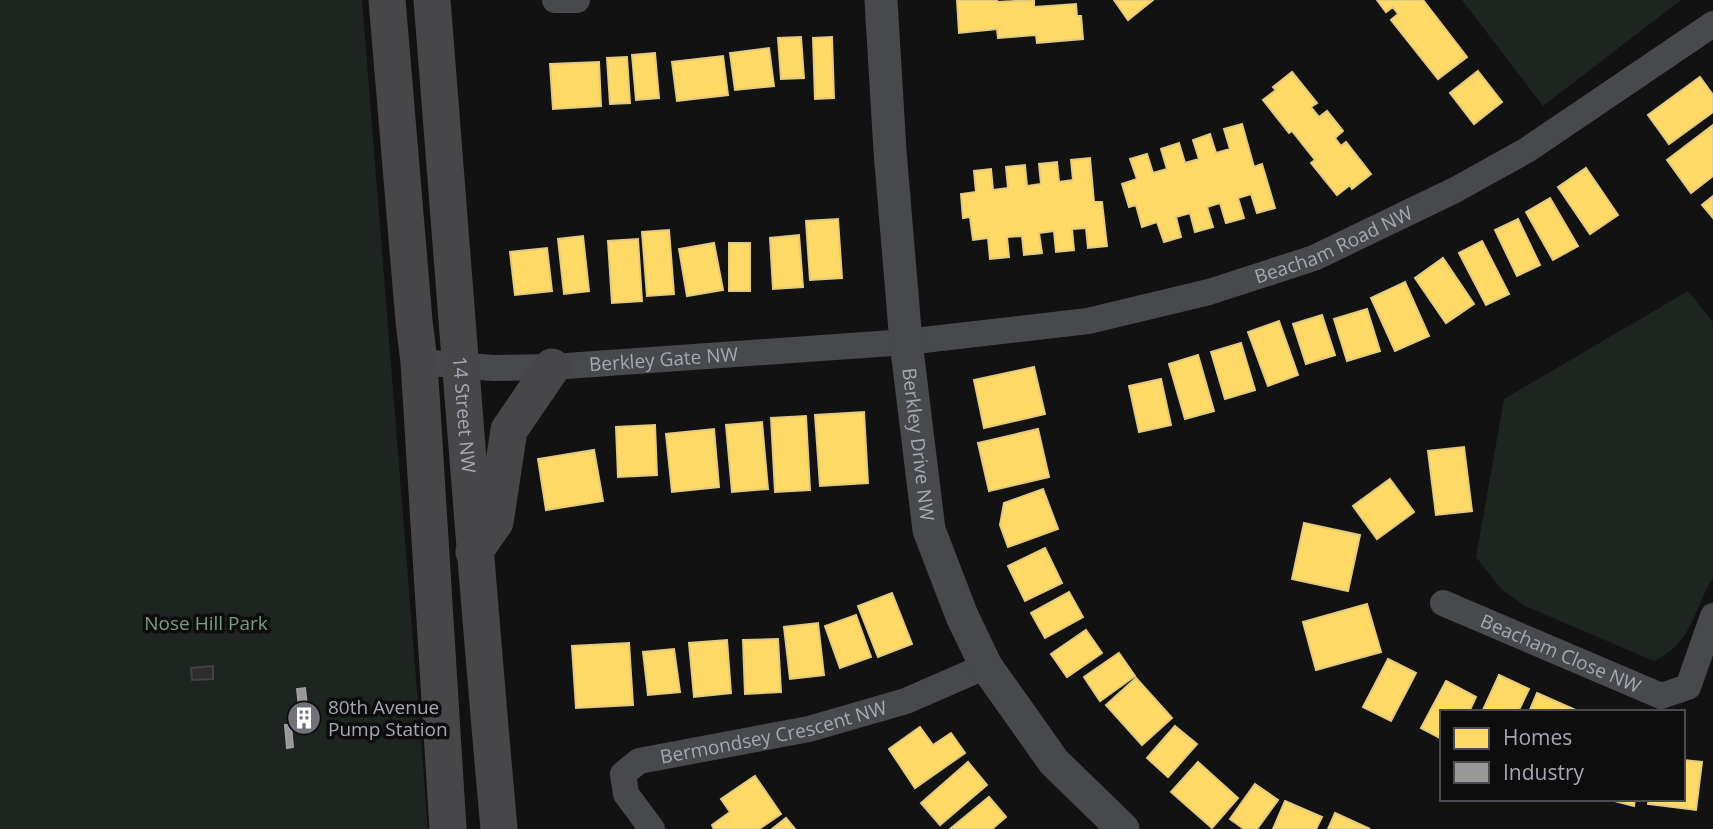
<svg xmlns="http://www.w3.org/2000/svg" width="1713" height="829" viewBox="0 0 1713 829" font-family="'Open Sans',sans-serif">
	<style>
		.green { fill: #1e2420 }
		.homes { fill: #ffd966; stroke: #e4ca7d; stroke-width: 2 }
		.industry { fill: #999; stroke: #9d9da0; stroke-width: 2 }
		.building { fill: #2d2d2e; stroke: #424245; stroke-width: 2 }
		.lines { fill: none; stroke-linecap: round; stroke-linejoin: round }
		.minor { stroke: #48494c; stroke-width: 26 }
		.tertiary { stroke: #48494c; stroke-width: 33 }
		.secondary { stroke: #474749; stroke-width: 37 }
		.labels { text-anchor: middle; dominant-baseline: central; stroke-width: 7; stroke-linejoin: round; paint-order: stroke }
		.street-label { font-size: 19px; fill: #a5a7b2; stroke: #0d0d0e }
		.park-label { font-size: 19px; fill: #7e9b83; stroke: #0d0d0e }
		.poi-label { font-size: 19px; fill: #a5a7b2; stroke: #0d0d0e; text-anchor: start }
	</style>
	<rect width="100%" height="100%" fill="#121213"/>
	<path class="green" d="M0,0H362L428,829H0Z
		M1462,0H1681L1543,106Z
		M1688,291L1713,322V578C1692,612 1693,643 1654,661L1525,606L1501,589L1476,557L1504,399Z"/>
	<path class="homes" d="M957,0H997V2L1034,0V7L1076,4L1077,16H1081L1083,39L1037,43L1036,35L998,38L997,29L959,33Z
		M1114,0H1153L1128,20Z
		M1377,0H1423L1467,57L1438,79L1391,20L1398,14L1393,7L1386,12Z
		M801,37L804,78L781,79L778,38Z
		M832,37L834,98L815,99L813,38Z
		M769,48L774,86L735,90L730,53Z
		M655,53L659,98L636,100L632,55Z
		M723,56L728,95L677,101L672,62Z
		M627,57L630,103L610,104L607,58Z
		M599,62L601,106L553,109L550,64Z
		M1478,71L1502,102L1474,124L1450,93Z
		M1292,72L1317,103L1311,107L1319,117L1327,111L1343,131L1335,138L1341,146L1346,142L1371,174L1352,189L1350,185L1337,195L1311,163L1315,160L1292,131L1289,133L1263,100L1276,90L1273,87Z
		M1700,77L1713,95V112L1669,144L1648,115Z
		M1242,124L1254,167L1262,164L1275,208L1257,213L1251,194L1238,198L1244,218L1226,223L1220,203L1207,207L1213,227L1195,232L1190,213L1176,217L1181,237L1164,242L1157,222L1142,227L1136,205L1129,207L1122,184L1137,179L1130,159L1147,154L1153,173L1167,169L1161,149L1179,143L1185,163L1199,159L1193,140L1210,134L1216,153L1230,149L1224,129Z
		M1713,125V176L1691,193L1667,160Z
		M1090,158L1094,202H1102L1107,246L1088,248L1086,228L1072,229L1074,250L1056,252L1054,231L1039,233L1042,253L1024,255L1022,236L1007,237L1009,257L990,259L988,238L973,240L970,217L963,218L961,194L976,192L974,171L991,169L993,190L1008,188L1006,167L1025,165L1027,186L1041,184L1039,164L1057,162L1059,182L1073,180L1071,160Z
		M1586,168L1618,215L1590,234L1558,187Z
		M1713,196V218L1702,205Z
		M1550,198L1578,246L1553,260L1526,212Z
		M838,219L842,278L810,280L806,221Z
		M1518,219L1540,265L1517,276L1495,230Z
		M669,230L674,294L647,296L642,232Z
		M799,235L803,287L773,289L770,238Z
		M583,236L589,291L564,294L558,239Z
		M638,239L642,301L612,303L608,241Z
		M1482,241L1509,294L1486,305L1459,253Z
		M714,243L723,290L687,296L679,249Z
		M729,243H750V291H729Z
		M547,248L552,291L515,295L510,252Z
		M1443,258L1474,304L1446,323L1415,278Z
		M1405,282L1429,336L1395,351L1371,298Z
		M1367,309L1380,351L1347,361L1334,319Z
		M1322,315L1335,355L1306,364L1293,324Z
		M1279,321L1298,375L1268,386L1248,332Z
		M1241,343L1255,390L1225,399L1211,352Z
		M1198,355L1214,411L1185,419L1169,364Z
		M1034,367L1045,414L984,428L974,380Z
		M1161,379L1171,425L1139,432L1129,386Z
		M864,412L868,483L820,486L815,415Z
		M806,416L810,490L775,492L771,418Z
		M762,422L768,489L732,492L726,425Z
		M655,425L657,475L618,477L616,427Z
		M714,429L719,487L672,492L666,434Z
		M1038,429L1049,477L989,491L978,443Z
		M1464,447L1472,511L1436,515L1428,451Z
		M594,450L603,501L546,510L538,459Z
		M1390,479L1414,512L1377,539L1353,506Z
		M1043,489L1058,529L1008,547L1000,525L1004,503Z
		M1304,523L1360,535L1348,591L1292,579Z
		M1045,548L1062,583L1025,601L1008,566Z
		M1069,592L1083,617L1045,638L1031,613Z
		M892,593L912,644L878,657L858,606Z
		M1367,604L1381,652L1316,670L1303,622Z
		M856,615L871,657L840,668L825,626Z
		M818,623L824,675L790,679L784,627Z
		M1086,630L1102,653L1067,677L1051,654Z
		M778,639L781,692L745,694L743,640Z
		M727,640L731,693L694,697L689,643Z
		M629,643L633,705L576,708L572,646Z
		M674,649L680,692L648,695L643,652Z
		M1119,653L1135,676L1100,701L1084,677Z
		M1388,659L1416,673L1391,721L1363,707Z
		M1499,675L1529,689L1518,712H1482Z
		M1136,678L1172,718L1142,745L1106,705Z
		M1446,681L1476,697L1469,712H1442V739L1421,728Z
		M1537,693L1580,712H1529Z
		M1175,726L1197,744L1168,777L1147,758Z
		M920,727L933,745L951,733L965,753L915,788L889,749Z
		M1683,760L1702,762L1696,810L1648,804L1649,799H1683Z
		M968,762L987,785L940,825L921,803Z
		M1198,762L1238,798L1212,828L1171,792Z
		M755,776L781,814L759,829H714L712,825L730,812L721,799Z
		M1255,784L1278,800L1257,829H1244L1230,819Z
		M989,797L1006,817L992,829H950Z
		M1607,799H1635L1634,806Z
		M1285,801L1322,817L1316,829H1273Z
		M1335,813L1370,829H1328Z
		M786,818L795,829H772Z"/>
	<path class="industry" d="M305,688L307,706L299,707L297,689Z
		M299,709H307L309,727H300Z
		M285,725H291L293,747L287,748Z"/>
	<path class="building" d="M213,666V679L192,680L191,668Z"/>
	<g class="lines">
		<g class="minor">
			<path d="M555,0H577"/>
			<path id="s1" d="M419,362L493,368L552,367L906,342L1088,321L1209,292L1314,258L1455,190L1527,150L1713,24"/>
			<path id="s2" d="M1443,603L1661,696L1688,687L1713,616"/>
			<path id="s3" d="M652,829L626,794L623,774L639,761L809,729L906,701L986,666"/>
		</g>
		<path class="tertiary" id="s4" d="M881,0L890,151L906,342L929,530L962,616L986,666L1054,762L1123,829"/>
		<g class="secondary">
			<path d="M387,0L414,321L419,362L448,829"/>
			<path id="s5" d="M432,0C454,276 474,553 499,829"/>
			<path d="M474,552L495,522L509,430L552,367"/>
		</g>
	</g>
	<defs>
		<g id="building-disc" transform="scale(1.75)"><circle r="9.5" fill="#72737a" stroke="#0d0d0e"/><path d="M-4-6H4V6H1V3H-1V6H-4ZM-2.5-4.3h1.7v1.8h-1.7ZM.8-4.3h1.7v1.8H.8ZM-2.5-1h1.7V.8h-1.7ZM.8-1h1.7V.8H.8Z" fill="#fff"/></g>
	</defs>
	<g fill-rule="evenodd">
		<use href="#building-disc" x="304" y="718"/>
	</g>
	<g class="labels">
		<g class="street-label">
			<text stroke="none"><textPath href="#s1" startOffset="929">Beacham Road NW</textPath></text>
			<text stroke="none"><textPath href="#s1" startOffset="245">Berkley Gate NW</textPath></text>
			<text stroke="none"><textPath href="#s5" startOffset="416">14 Street NW</textPath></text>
			<text stroke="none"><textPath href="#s4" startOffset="446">Berkley Drive NW</textPath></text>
			<text stroke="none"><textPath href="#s2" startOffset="128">Beacham Close NW</textPath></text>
			<text stroke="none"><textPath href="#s3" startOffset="222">Bermondsey Crescent NW</textPath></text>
		</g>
		<g class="park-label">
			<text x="206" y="623">Nose Hill Park</text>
		</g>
		<g class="poi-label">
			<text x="328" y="707">80th Avenue<tspan x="328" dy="22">Pump Station</tspan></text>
		</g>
	</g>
	<rect x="1440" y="710" width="245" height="91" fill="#0d0d0e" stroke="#4a4b50" stroke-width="2"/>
	<rect x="1454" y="728" width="35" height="21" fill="#ffd966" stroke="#4a4b50" stroke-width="2"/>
	<text x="1503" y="745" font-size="21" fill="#a5a7b2">Homes</text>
	<rect x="1454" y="762" width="35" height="21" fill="#999999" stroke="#4a4b50" stroke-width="2"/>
	<text x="1503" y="780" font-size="21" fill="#a5a7b2">Industry</text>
</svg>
